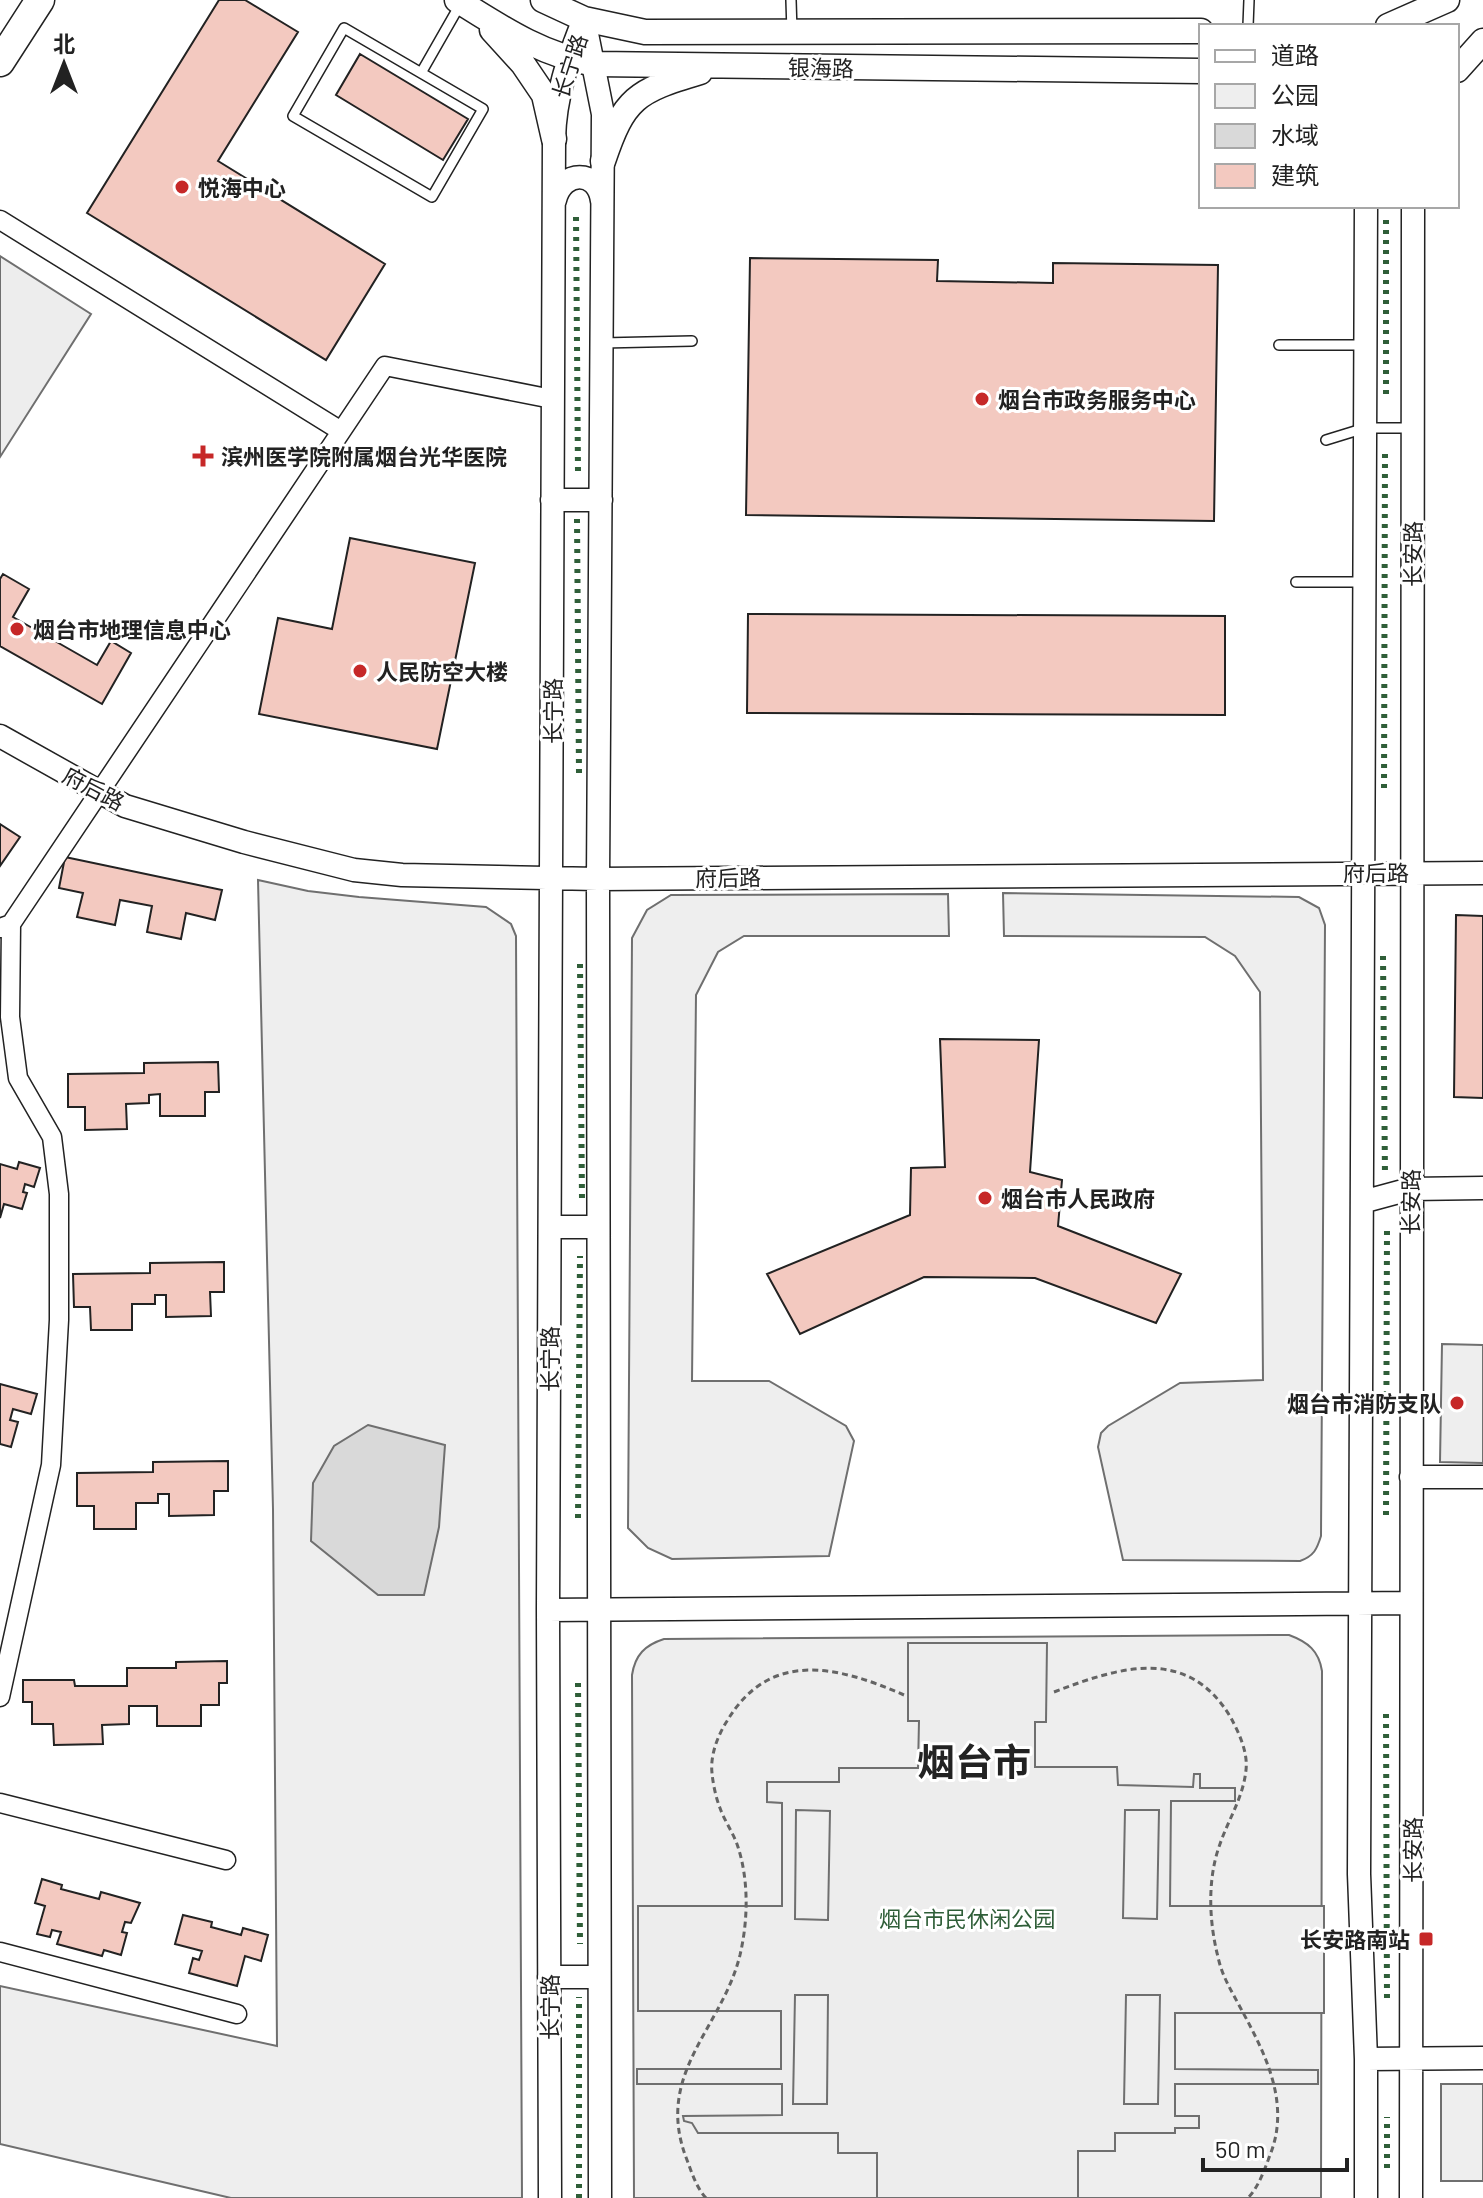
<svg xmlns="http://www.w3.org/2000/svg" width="1483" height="2198" viewBox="0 0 1483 2198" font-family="Barlow,'Noto Sans SC',sans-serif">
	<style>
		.green { fill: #eee; stroke: #6f6f6f; stroke-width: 2 }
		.parking { fill: #ededed; stroke: #6f6f6f; stroke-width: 2; fill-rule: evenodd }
		.water { fill: #d9d9d9; stroke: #6f6f6f; stroke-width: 2 }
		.building { fill: #f3c9c0; stroke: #222; stroke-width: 2 }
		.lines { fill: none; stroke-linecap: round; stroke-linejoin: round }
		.service-casing { stroke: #222; stroke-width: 12 }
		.minor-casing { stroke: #222; stroke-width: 21 }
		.tertiary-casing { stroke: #222; stroke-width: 25 }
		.secondary-casing { stroke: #222; stroke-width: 27 }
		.primary-casing { stroke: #222; stroke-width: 31 }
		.path { stroke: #646464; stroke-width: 3; stroke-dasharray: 6 4; stroke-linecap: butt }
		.service { stroke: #fff; stroke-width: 9 }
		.minor { stroke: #fff; stroke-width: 18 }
		.tertiary { stroke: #fff; stroke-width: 22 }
		.secondary { stroke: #fff; stroke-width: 24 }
		.primary { stroke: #fff; stroke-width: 28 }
		.hedge { stroke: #2f5e38; stroke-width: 6; stroke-dasharray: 4 6; stroke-linecap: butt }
		.poi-dot { fill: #c62828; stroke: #fff; stroke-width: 3 }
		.labels { text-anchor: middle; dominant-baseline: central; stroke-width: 6; stroke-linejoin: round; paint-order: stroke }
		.street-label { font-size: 22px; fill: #222; stroke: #fff }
		.poi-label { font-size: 22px; font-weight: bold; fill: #222; stroke: #fff; text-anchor: start }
		.park-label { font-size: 22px; fill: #2f5e38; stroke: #fff }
		.town-label { font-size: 38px; font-weight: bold; fill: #222; stroke: #fff }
	</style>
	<rect width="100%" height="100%" fill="#fff"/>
	<path class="green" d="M258,880L308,891L359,897L486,907L511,924L516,936L522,2198H231L0,2144V1986L277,2046L273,1509Z
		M1003,893L1299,897L1319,908L1325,925L1321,1536C1317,1549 1314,1556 1300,1561L1123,1560L1098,1447L1101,1433L1108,1426L1180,1383L1263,1380L1260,992L1235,956L1205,937L1004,936Z
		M948,894L949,936H744L718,952L696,995L692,1381H769L846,1426L854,1441L829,1556L672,1559L648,1548L628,1528L632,938L647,910L671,895Z
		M1442,1344L1483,1345V1463L1440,1462Z
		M1289,1635C1308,1642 1319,1651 1322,1671L1321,2198H634L632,1675C635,1655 645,1645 664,1639Z
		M1441,2084H1483V2181H1441Z"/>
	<path class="parking" d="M0,256L91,314L0,457Z
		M908,1643H1047L1046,1722H1035V1767H1117L1118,1785L1193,1787L1194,1774H1200V1788H1235V1801H1171L1170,1906H1324V2013H1175V2069L1318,2070V2084H1175V2116H1199V2128H1175V2133H1115V2151H1078V2198H877V2153H838V2133H698L692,2123L684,2121L683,2116L782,2115V2084H637V2069H781V2011H638V1906H782V1803L767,1802V1782H839V1768H918L919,1721H908ZM796,1810L830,1811L828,1920L795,1919ZM1125,1810H1159L1157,1919L1123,1918ZM795,1995H828L827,2104H793ZM1126,1995H1160L1158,2104H1124Z"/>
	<path class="water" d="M368,1425L445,1445L439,1527L424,1595H378L311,1541L313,1483L334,1446Z"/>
	<path class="building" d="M219,0H245L298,32L218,161L385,264L326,360L87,213Z
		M360,54L468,119L443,160L336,95Z
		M750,258L938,260L937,281L1053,283V263L1218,265L1214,521L746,515Z
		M350,538L475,563L437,749L259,714L278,618L332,629Z
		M3,574L29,589L13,617L97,665L111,641L131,653L102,704L0,646V579Z
		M748,614L1225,616V715L747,713Z
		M0,824L20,837L0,866Z
		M65,857L222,890L215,920L186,913L181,939L147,932L152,906L120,900L115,925L77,917L83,893L59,888Z
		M1456,915L1483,916V1098L1454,1097Z
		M940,1039L1039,1040L1030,1172L1062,1180L1058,1226L1181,1274L1156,1323L1035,1278L924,1277L800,1334L767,1274L910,1215L911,1168L945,1167Z
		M218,1062L219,1092H205V1116H160V1094L149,1095V1103L126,1104L127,1129L85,1130V1107H68V1074L144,1073V1063Z
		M19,1162L40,1168L34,1187L25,1184L23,1192L27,1193L22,1209L4,1204L0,1218V1164L17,1169Z
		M224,1262V1292H210L211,1316L166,1317V1295H155V1304H132V1330H91L90,1307H74L73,1274L150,1273V1263Z
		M0,1384L37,1394L31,1414L13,1409L10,1420L18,1422L11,1447L0,1444Z
		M228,1461V1491H214V1515L169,1516V1494H158V1503H136V1529H94V1506H77V1473L153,1472V1462Z
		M227,1661V1683H219V1705H201V1726H157V1706H129V1724L102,1725L103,1744L54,1745L53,1724H32V1702H23V1680H74L75,1686H127V1668H176V1662Z
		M42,1879L62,1885L61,1889L99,1899L101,1892L140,1903L131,1923L125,1922L122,1932L127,1933L121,1955L104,1950L102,1956L57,1944L61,1932L52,1930L50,1937L37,1934L45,1906L35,1903Z
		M183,1915L212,1922L211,1927L241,1935L243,1928L268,1935L261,1961L245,1956L237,1986L189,1973L193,1958L199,1960L202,1951L175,1944Z"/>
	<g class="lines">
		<g class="service-casing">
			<path id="service" d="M791,0L792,32
				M1248,26L1249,0
				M344,28L483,109L432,197L293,116Z
				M421,73L461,3
				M602,343L692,341
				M1279,345H1365
				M1326,440L1365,428H1412
				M1296,582H1364"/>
		</g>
		<g class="minor-casing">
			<path id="minor" d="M0,220L341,431
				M0,928L11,924L385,366L552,399
				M0,1697L51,1465L59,1320V1194L52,1137L18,1078L10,1017L11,924
				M0,1803L226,1860
				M0,1952L237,2014"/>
		</g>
		<g class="tertiary-casing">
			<path id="tertiary" d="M584,19L603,114L598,879L600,2198
				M555,200C562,170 598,169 602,201
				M552,500H601
				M0,736L125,806L244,842L354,870L402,875L598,879L1483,873
				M1362,1202L1410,1189L1483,1188
				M550,1227H598
				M1411,1477H1483
				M548,1610L1411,1603
				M549,1977H599
				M1366,2059L1483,2058
				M550,2198L548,1610L554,139C555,96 568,59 584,19
				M1366,2198V2059L1359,1874L1366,206
				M1411,2198L1413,206"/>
		</g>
		<g class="secondary-casing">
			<path id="secondary" d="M457,0C500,27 543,56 595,64L1201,71
				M543,0L584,19L645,32L1201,31
				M1388,26L1447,0
				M492,30L523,64L544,95L554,139
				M1457,70L1483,41
				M603,161C624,98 636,91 700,72"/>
		</g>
		<g class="primary-casing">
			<path id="primary" d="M0,62L40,0"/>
		</g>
		<path class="path" d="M1054,1692C1119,1667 1188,1645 1231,1718C1239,1733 1248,1752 1246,1770C1243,1798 1229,1818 1220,1844C1207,1879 1209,1922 1218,1957C1222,1976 1231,1990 1240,2007C1265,2053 1291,2103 1270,2155C1264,2171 1259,2186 1248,2198
			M706,2198C696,2187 692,2173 687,2160C653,2074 722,2029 740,1955C748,1921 749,1881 738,1847C734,1834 725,1822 720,1808C716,1798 713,1784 712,1773C710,1755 718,1735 727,1721C770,1649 838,1666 904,1695"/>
		<use href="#service" class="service"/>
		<use href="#minor" class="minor"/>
		<use href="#tertiary" class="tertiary"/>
		<use href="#secondary" class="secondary"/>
		<use href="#primary" class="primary"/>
		<path class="hedge" d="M576,217L578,473
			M1386,220V395
			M577,519L579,773
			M1384,788L1385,452
			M1383,956L1385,1176
			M580,964L582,1200
			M1386,1515L1387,1229
			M578,1518L580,1256
			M578,1683L580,1944
			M1386,1714L1387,2002
			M1387,2168V2117
			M579,2198V1997"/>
	</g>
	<g class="poi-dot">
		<circle cx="182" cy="187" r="8"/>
		<circle cx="982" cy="399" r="8"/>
		<path d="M199 444h8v8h8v8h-8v8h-8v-8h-8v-8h8z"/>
		<circle cx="17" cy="629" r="8"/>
		<circle cx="360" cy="671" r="8"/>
		<circle cx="985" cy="1198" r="8"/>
		<circle cx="1457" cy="1403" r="8"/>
		<rect x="1418" y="1931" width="16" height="16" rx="4"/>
	</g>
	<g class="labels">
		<g class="street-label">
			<text transform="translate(569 66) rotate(-72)">长宁路</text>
			<text transform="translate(821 67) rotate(1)">银海路</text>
			<text transform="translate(1412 554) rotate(-90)">长安路</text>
			<text transform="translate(552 711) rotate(-90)">长宁路</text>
			<text transform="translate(94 788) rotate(28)">府后路</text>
			<text x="1376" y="872">府后路</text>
			<text transform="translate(728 877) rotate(-1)">府后路</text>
			<text transform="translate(1410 1202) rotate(-90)">长安路</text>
			<text transform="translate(549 1359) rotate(-90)">长宁路</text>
			<text transform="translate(1412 1850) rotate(-90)">长安路</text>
			<text transform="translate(549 2007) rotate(-90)">长宁路</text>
		</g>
		<g class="poi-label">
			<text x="198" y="187">悦海中心</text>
			<text x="998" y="399">烟台市政务服务中心</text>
			<text x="221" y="456">滨州医学院附属烟台光华医院</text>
			<text x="33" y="629">烟台市地理信息中心</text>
			<text x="376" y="671">人民防空大楼</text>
			<text x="1001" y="1198">烟台市人民政府</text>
			<text x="1441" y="1403" text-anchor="end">烟台市消防支队</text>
			<text x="1410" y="1939" text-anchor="end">长安路南站</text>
		</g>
		<g class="park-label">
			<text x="967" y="1918">烟台市民休闲公园</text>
		</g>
		<g class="town-label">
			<text x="974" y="1761">烟台市</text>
		</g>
	</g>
	<rect x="1199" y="24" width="260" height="184" fill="#ffffff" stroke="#a7a7a7" stroke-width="2"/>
	<rect x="1215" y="50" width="40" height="12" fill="#ffffff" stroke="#a7a7a7" stroke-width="2"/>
	<text x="1271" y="64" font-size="24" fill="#222222">道路</text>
	<rect x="1215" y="84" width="40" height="24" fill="#eeeeee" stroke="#a7a7a7" stroke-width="2"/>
	<text x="1271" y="104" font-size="24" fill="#222222">公园</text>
	<rect x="1215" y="124" width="40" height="24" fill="#d9d9d9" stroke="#a7a7a7" stroke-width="2"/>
	<text x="1271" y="144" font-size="24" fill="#222222">水域</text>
	<rect x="1215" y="164" width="40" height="24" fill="#f3c9c0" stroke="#a7a7a7" stroke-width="2"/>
	<text x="1271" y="184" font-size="24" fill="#222222">建筑</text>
	<g transform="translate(64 64)" stroke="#ffffff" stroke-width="6" paint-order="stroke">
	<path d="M0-6L14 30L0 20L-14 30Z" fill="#222222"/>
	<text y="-12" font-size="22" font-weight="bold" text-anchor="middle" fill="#222222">北</text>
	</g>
	<path d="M1203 2158v12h144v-12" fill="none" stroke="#222222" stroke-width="4"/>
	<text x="1215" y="2158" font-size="24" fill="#222222" stroke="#ffffff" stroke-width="6" paint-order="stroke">50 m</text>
</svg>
